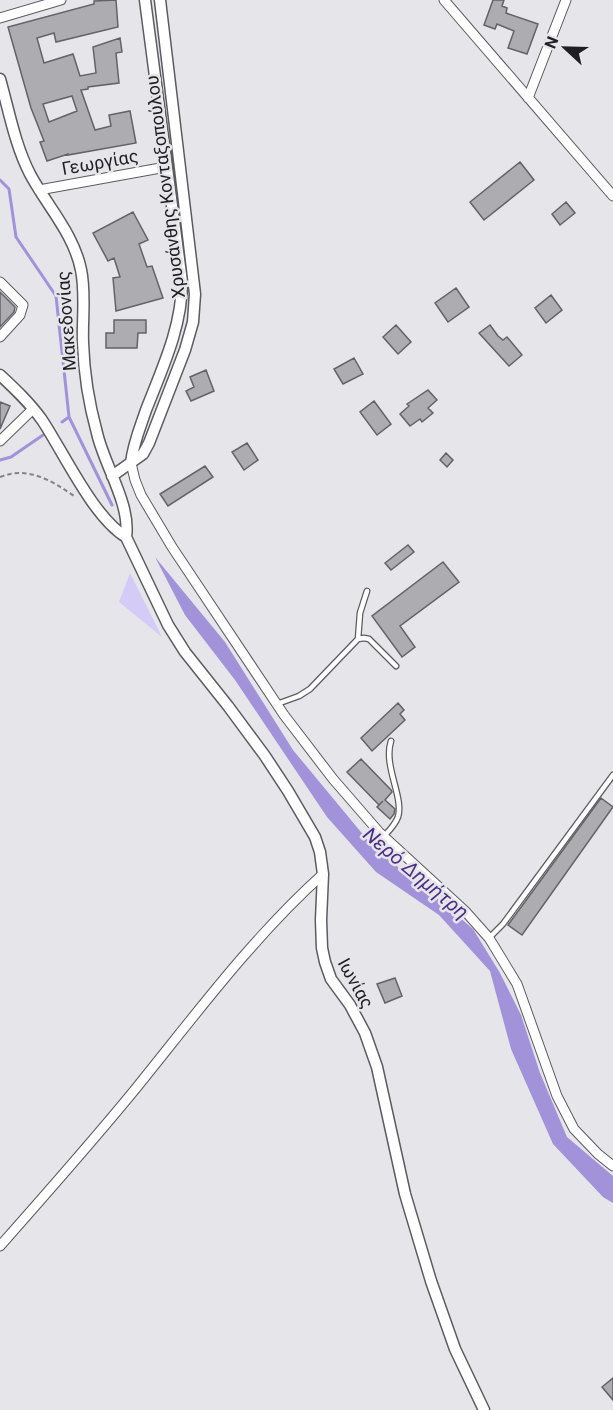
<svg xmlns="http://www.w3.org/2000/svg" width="613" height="1410" viewBox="0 0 613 1410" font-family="Roboto,sans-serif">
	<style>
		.green { fill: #d4ccf7 }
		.water { fill: #a292da }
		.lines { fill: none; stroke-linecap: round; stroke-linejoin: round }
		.stream { stroke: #a292da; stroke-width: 3 }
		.building { fill: #adacb1; stroke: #636267; stroke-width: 1.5; fill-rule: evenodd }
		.service-casing { stroke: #5c5c60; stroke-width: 7 }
		.minor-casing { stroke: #5c5c60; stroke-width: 11 }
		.tertiary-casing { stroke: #5c5c60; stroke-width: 13 }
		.path { stroke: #848387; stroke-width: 2; stroke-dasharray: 4.5 3; stroke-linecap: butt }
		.service { stroke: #fff; stroke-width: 4.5 }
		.minor { stroke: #fff; stroke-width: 9 }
		.tertiary { stroke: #fff; stroke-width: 10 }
		.labels { text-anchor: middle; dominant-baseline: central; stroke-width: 5; stroke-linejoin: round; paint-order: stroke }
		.street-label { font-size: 18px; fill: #1f1f21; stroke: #e6e5ea }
		.water-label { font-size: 20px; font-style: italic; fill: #4a2f84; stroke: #e6e5ea }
	</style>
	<rect width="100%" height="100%" fill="#e6e5ea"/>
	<path class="green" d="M130,573L162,637L119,602Z"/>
	<path class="water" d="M155,557L225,642L293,750L375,849L430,892L473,929L500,973L521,1015L540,1073L567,1137L613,1176V1203L603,1197L553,1144L511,1049L490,971L439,915L376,872L327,817L235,680L185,615Z"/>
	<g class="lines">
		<path class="stream" d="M0,180L9,189L16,237L56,296L69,417L112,505
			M62,422L69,417
			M0,460L11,457L46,433"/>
	</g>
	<path class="building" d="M116,0L118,27L56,42L54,33L37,38L44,63L73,54L80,76L96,73L93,47L120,38L122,52L116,53L119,83L88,87V89L81,90L95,130L111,126L109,115L130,111L136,143L68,155V154L47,161L40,142L44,141L31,108L8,27L94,4V1ZM72,96L77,111L49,122L43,104Z
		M493,0H504L502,6L507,8L506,13L538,24L527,54L508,48L514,31L497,24L495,29L484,25Z
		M520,162L534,180L484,220L470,202Z
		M566,202L575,213L560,225L552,214Z
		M133,212L148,240L139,244L147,267L152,266L163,298L116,311L113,278L120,277L114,258L108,261L93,233Z
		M456,288L469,307L448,322L435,303Z
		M0,292L15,307L14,312L0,327Z
		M551,295L562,310L546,323L535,308Z
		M114,320H146V333H138L137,348H106V333H114Z
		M396,325L411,342L398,354L383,337Z
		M490,325L498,336L503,340L507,337L522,355L509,366L479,333Z
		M354,358L363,374L343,384L334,369Z
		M206,370L214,391L191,401L186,391L194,387L190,377Z
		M428,390L437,400L428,408L433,413L422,422L420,419L410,426L400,414L409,406L407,404Z
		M374,401L391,424L377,435L360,412Z
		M0,402L10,406L0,429Z
		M247,443L258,460L244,470L232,452Z
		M446,453L453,460L447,467L440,460Z
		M205,466L213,477L168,506L160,494Z
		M408,545L414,552L391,570L385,563Z
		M443,562L459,582L400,626L415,647L402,657L372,616Z
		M398,703L404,710L400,714L405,720L372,751L361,738Z
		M361,759L391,790L392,792L385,800L395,809L394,814L390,819L377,807L383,801L379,805L347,772Z
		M601,798L613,807L522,935L508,925Z
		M395,978L402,996L385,1003L377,984Z
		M613,1378V1400L602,1387Z"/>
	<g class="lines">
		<g class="service-casing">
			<path id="service" d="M358,639L360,613L367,591
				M277,704L299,696L310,689L358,639L364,638L369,639L396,666
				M384,836C389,831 395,825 398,817C404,797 383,766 391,741
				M489,938L503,924L613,775"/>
		</g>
		<g class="minor-casing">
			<path id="minor" d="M444,0L613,196
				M0,18L61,0
				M528,98L566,0
				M39,190L166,167
				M0,282L23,305L20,315L0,337
				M0,441L33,409
				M131,463L135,480L141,495L172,547L284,715L333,779L379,832L465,911L489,938L517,984L557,1096L574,1129L598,1154L613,1166
				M0,1246C46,1194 93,1141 137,1087C196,1014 253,937 323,874"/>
		</g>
		<g class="tertiary-casing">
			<path id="tertiary" d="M0,79C9,111 15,145 30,174C47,206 74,234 81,270C86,293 82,320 83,343C84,373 89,404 97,433C104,465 131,504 126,537
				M0,375C15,389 30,403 42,420C64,453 93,517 126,537
				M131,463C133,444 140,428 146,410C162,369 182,327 182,282L145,0
				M112,476L143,454L149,443L185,350L193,322L195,294L160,0
				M126,537L168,625L185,652L228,706L265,756L288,791L315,837L320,852L323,874L321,920L322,948L325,962L331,979L350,1005L365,1033L377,1067L405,1194L431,1281L455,1349L484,1410"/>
		</g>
		<path class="path" d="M0,477C28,466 51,480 74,496"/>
		<use href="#service" class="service"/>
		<use href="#minor" class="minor"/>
		<use href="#tertiary" class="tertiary"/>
	</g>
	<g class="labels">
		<g class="street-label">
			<text transform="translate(100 162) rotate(-10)">Γεωργίας</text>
			<text transform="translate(165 187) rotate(-97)">Χρυσάνθης Κονταξοπούλου</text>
			<text transform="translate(66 321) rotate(-94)">Μακεδονίας</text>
			<text transform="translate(356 983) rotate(61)">Ιωνίας</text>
		</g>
		<g class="water-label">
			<text transform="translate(416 873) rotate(40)">Νερό Δημήτρη</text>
		</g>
	</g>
	<g transform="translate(565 48) rotate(292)" stroke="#e6e5ea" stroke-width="4.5" paint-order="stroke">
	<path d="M0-4.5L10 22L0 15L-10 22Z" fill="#1f1f21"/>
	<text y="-9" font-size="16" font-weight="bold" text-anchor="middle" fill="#1f1f21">N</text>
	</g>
</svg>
